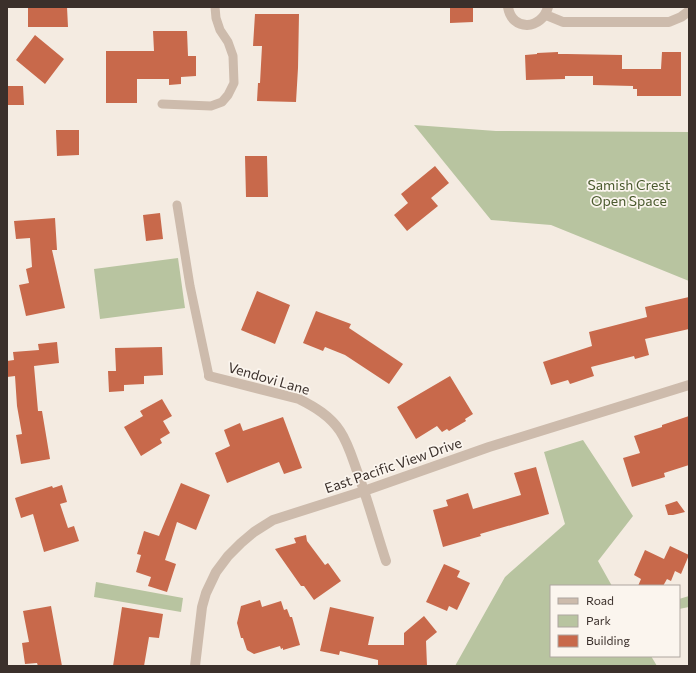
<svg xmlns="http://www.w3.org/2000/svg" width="696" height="673" viewBox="0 0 696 673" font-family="Commissioner,sans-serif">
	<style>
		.green { fill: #b8c4a0 }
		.building { fill: #c8694b }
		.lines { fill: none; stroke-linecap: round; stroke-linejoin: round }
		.service { stroke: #cdbbac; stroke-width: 9 }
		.minor { stroke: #cdbbac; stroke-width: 10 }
		.labels { text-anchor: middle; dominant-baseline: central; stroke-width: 3.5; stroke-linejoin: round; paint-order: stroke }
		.park-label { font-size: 14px; fill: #4a5a2e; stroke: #fbf5ee }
		.street-label { font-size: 14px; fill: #3b302b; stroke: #fbf5ee }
	</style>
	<rect width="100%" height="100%" fill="#f4ebe1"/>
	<path class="green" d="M414,125L496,131L689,132V281L551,225L491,220Z
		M178,258L185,308L100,319L94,269Z
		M583,440L633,516L598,561L612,586H551V656H651L657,666H455L505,577L565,524L544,452Z
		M96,582L183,598L181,612L94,597Z
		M689,596V607L679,609V599Z"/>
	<path class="building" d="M28,7H67L68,27H28Z
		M450,7H473V22L450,23Z
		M255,14H299L298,68L296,102L257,101L258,83H260L262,46H253Z
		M153,31H187L188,56H196V76L181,77V84L169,85V79H137V103H106V51H154Z
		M35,35L64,59L45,84L16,60Z
		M558,52V54H567L622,55V69H661L662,52H681V96H637V89H633V86L593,85V76H565V79L526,80L525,55L537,54V53Z
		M7,86H23L24,105H7Z
		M56,130H79V155L57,156Z
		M245,156H267L268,197H246Z
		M435,166L449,183L431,198L438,206L407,231L394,215L408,203L401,194Z
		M160,213L163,239L146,241L143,215Z
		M55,218L57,250H52L65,308L26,316L19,285L29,283L26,269L32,267L30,238L16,239L14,221Z
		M257,291L290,305L275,344L241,330Z
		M689,297V329L645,339L649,355L635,359L634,356L591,367L594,376L570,384L568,380L551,385L543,362L592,346L589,332L647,317L645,307Z
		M316,311L351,324L349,328L403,364L389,384L345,355L325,347L323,351L303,343Z
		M57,342L59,363L34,366L38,411H42L50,459L21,464L16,435L22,434L17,406L15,376L7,377V361L14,360L13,352L39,350L38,344Z
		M162,347L163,375L144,376V384L124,385V391L109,392L108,371H116L115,348Z
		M450,376L473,414L465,419L466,421L449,431L447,429L442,432L437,426L416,439L397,407Z
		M162,399L172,416L163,421L170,433L160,439L162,443L141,456L124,427L143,416L140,411Z
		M689,416V465L664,473L665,477L632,487L623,458L640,453L634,436L662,427V425Z
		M283,417L302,468L284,474L279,462L227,483L215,453L230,446L224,430L240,423L243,431Z
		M536,467L549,514L480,534L481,536L443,547L433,510L448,506L446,500L468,493L473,509L521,495L514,473Z
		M181,483L210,495L196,530L177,522L165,560L176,564L167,592L148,586L151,577L136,572L141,555L137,554L144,531L159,536Z
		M62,485L67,502L60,504L68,528L74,526L79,541L44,552L33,514L21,518L15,498L52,486L53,488Z
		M677,501L685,512L673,515H668L665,505Z
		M306,535L307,541L325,565L328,563L341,581L314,600L304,586H301L275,549L296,543L294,538Z
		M670,546L689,555L681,574L675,571L671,581L667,579L663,586H638L641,579L634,575L645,550L664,559Z
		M444,564L460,571L457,577L470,583L457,610L449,606L447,611L426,602Z
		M260,600L262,607L281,601L284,610L287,609L290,617H292L300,645L283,650V648L281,649L280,646L254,654L247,650L243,638H241L237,623L241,606Z
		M51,606L62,666H38L37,663L25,664L22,643L29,642L23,611Z
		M122,607L163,614L159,638L149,637L144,666H113Z
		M330,607L374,617L368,645H404V633L424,616L437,632L426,641L427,666H378V660L340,651L339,655L320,651Z"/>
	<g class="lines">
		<path class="service" d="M162,104L211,106L222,102L228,95L234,83L233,56L228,42L220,30L216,18L215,7
			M177,205L190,286L209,376"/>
		<path class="minor" d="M508,7C512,32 542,30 548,7
			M546,15L563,22H669L681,17L689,11
			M209,376L299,399C315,407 330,416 340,431C348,443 352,457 357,471C368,500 376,531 386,561
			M195,666L202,607L206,593L216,572L228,556L241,543L254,532L273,520L364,491L489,447L689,385"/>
	</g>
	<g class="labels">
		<g class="park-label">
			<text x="629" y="184">Samish Crest<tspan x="629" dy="16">Open Space</tspan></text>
		</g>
		<g class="street-label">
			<text transform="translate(269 378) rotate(16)">Vendovi Lane</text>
			<text transform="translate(393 465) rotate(-19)">East Pacific View Drive</text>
		</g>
	</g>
	<rect width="696" height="673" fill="none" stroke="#3b302b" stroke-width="16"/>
	<rect x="550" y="585" width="130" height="72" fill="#fbf5ee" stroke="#aea6a0"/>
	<rect x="558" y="598" width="20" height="6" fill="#cdbbac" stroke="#aea6a0"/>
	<text x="586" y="605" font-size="12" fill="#3b302b">Road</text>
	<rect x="558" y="615" width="20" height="12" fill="#b8c4a0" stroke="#aea6a0"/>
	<text x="586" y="625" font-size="12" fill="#3b302b">Park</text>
	<rect x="558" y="635" width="20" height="12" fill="#c8694b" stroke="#aea6a0"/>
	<text x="586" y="645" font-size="12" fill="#3b302b">Building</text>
</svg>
